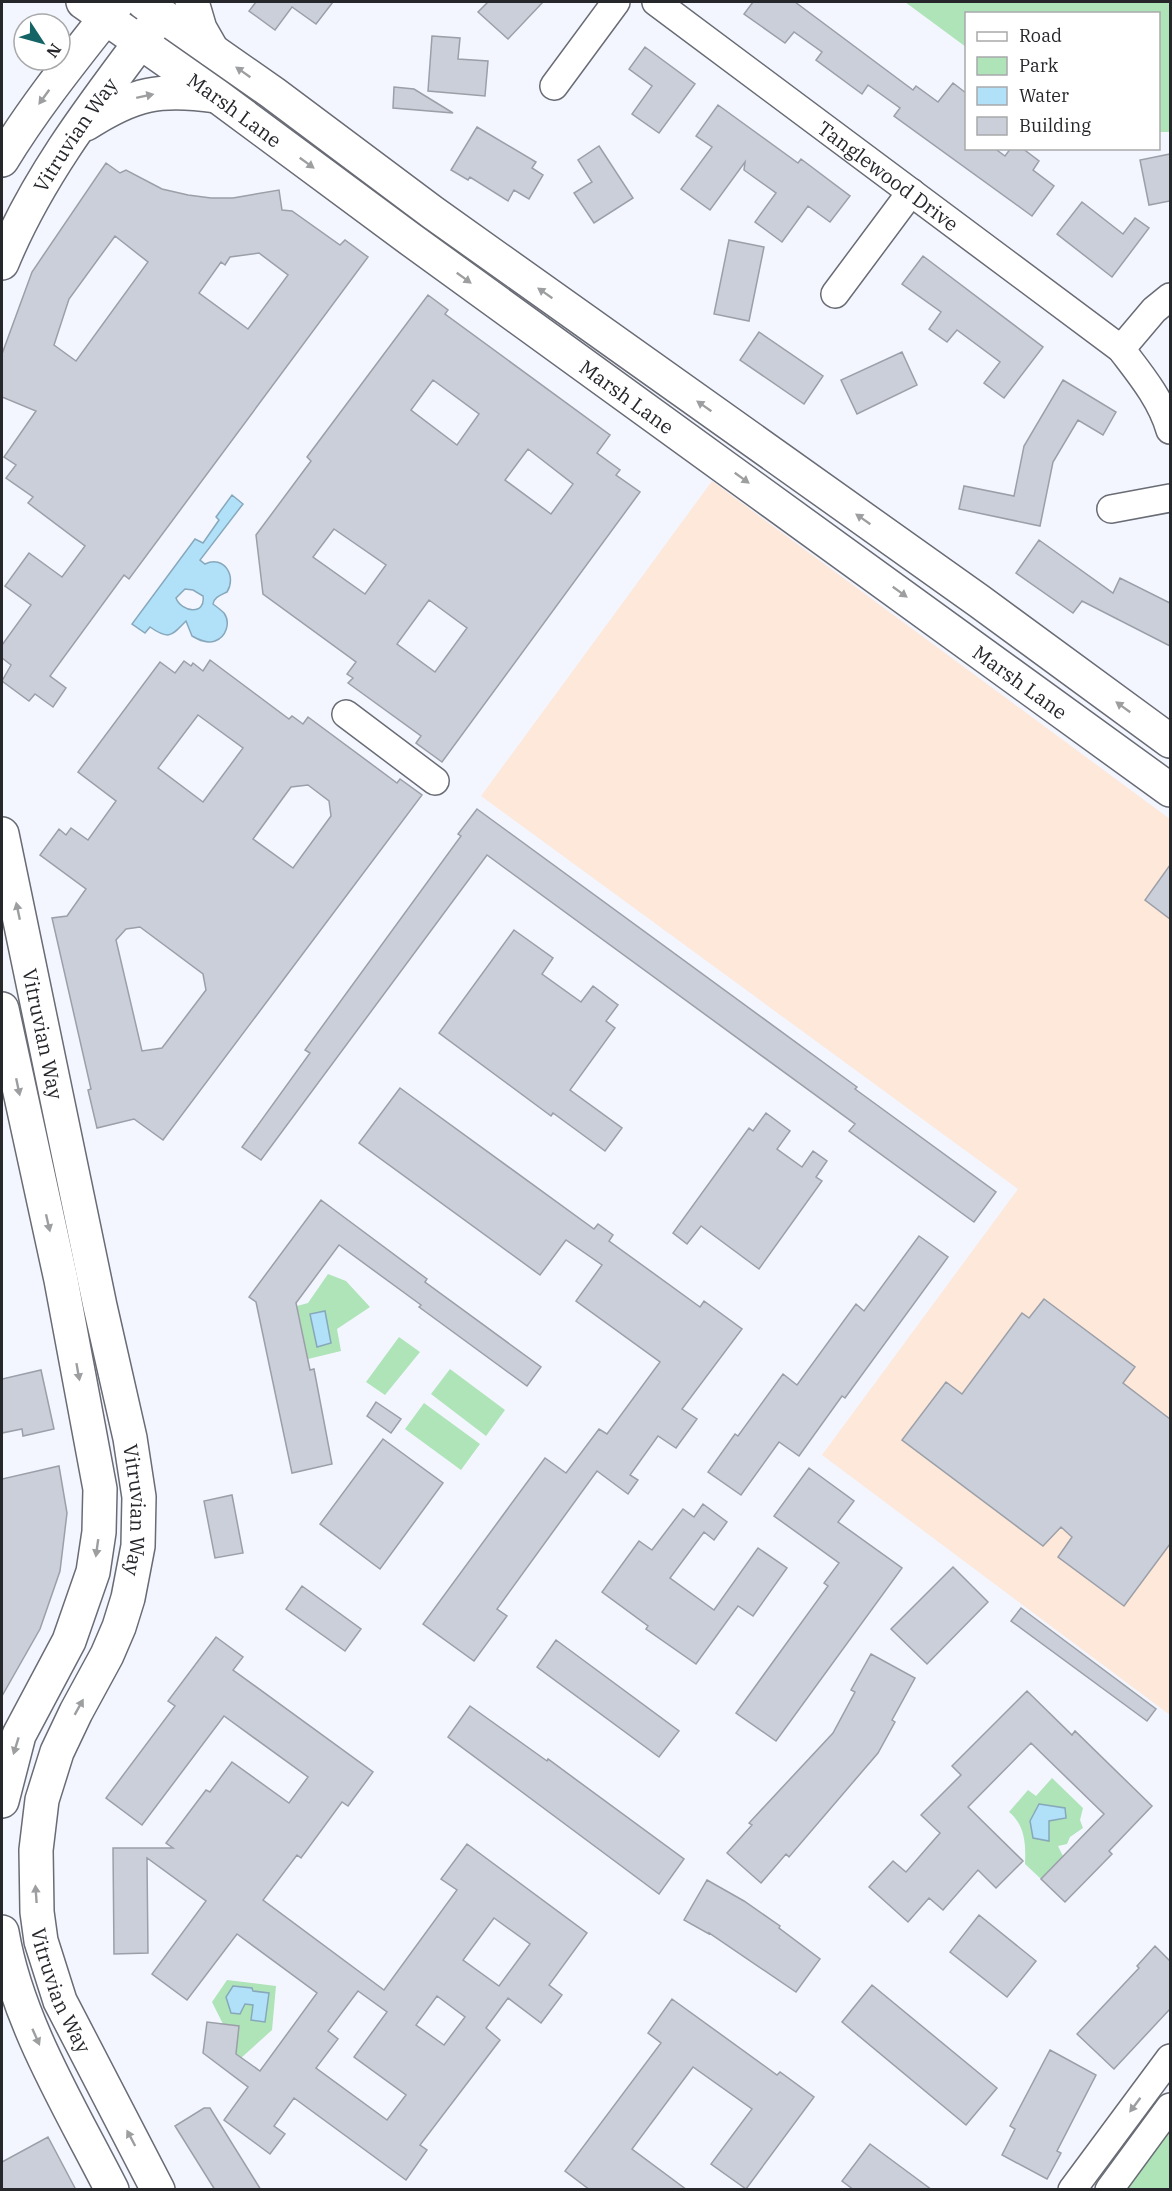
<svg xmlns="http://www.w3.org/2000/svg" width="1172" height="2191" viewBox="0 0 1172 2191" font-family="'IBM Plex Serif',serif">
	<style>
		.commercial { fill: #fde8da }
		.green { fill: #afe3b8 }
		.water { fill: #b1e0f9; stroke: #87a8bb; stroke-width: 1.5; fill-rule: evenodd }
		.building { fill: #cbcfd9; stroke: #9b9fa8; stroke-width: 1.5; fill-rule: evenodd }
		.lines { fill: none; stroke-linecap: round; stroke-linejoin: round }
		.minor-casing { stroke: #696c75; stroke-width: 30 }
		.major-casing { stroke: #696c75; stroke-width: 36 }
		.minor { stroke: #fff; stroke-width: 27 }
		.major { stroke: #fff; stroke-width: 33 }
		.oneway { fill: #9d9ea0 }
		.labels { text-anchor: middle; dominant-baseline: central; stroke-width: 4.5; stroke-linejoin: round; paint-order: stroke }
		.street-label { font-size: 20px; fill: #26272b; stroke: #fff }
	</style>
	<rect width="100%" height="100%" fill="#f3f6ff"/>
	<path class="commercial" d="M712,481L1170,819V1715L822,1455L1018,1189L481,796Z"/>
	<path class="green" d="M905,2H1170V132H1159L1158,14H966V47Z
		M328,1274L346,1281L370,1307L337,1329L341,1351L308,1359L297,1306L308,1303Z
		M399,1337L420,1352L385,1395L366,1382Z
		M450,1369L505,1410L486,1436L431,1394Z
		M424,1403L480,1444L461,1470L405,1429Z
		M1052,1778L1083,1808L1080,1820L1083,1828L1070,1837L1067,1844L1058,1846L1063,1856L1041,1879L1025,1864C1026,1844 1025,1825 1009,1812L1028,1790L1036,1796Z
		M227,1980L276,1986L272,2030L241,2058L236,2054L239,2026L223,2024L212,2002Z
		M1170,2122V2189H1121Z"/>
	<path class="water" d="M232,495L243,504L200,560L205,564C224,555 237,576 227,592C221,595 214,597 213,604C217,607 221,610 224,613C231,623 226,637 215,641C207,644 199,640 192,636L186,621C172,635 170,641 150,627L145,633L132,624L195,539L203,543L219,520L216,517ZM185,589L193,590L203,596C206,616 181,612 176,598Z
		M325,1311L331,1343L317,1347L310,1314Z
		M1039,1804L1065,1808L1066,1818L1049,1821V1841L1033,1838L1030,1821Z
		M233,1986L252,1988L253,1991L269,1993L265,2022L251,2020L253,2005L245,2004L240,2014L231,2013L226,1997Z"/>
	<path class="building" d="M256,2H333L316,24L292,7L275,30L249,11Z
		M488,2H543L508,39L478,12Z
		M753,2H795L913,90L916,86L938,102L953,83L966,93V148H994L1005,156L1011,148H1022L1039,161L1033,170L1054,186L1032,216L894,116L900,108L868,85L862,94L816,60L822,52L794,32L785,43L744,14Z
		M432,36L460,38L458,59L488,61L485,96L428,91Z
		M645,47L695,84L659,133L632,114L652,86L629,69Z
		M394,87L414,89L453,113L393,108Z
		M718,105L798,163L801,159L850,196L830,222L808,206L782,242L755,222L776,193L744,170L745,162L710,210L681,189L712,147L696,136Z
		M477,127L536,162L532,168L543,175L529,199L514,190L508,201L470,177L468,180L451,170Z
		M599,146L633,198L594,223L574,193L592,182L578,160Z
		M1170,154V201L1149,205L1140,160Z
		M106,163L120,173L126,170L162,189L188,195L211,198H233L279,190L282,210L292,211L340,245L345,240L368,257L129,579L124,575L50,676L66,688L53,707L35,694L29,701L2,681L11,665L2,658V645L31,605L5,586L29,553L62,577L85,546L28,503L33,497L6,478L16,465L4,457L36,411L2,397V354L32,272ZM115,236L148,262L76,361L54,345L69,299ZM259,253L288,275L248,329L199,293L221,262L225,265L230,257Z
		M1082,202L1123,234L1135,218L1149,228L1112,277L1057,234Z
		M729,240L764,247L749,321L714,314Z
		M923,256L1043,347L1004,398L984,383L1000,362L957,330L947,342L929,329L941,312L902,284Z
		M428,295L448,310L445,314L610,435L597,453L620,470L616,475L640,492L442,762L416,743L421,736L348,683L353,678L347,674L356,662L263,594L256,535L311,461L307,457ZM433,380L479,414L457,445L411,410ZM528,449L573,484L551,514L505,480ZM334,529L386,565L365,594L313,557ZM429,600L467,628L435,672L397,644Z
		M759,332L823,376L804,404L740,360Z
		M902,352L917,385L857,414L841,380Z
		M1063,380L1116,412L1103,435L1078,420L1053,462L1040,526L959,509L964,486L1014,496L1024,446Z
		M1039,540L1113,593L1120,578L1170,603V646L1082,601L1073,613L1016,573Z
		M210,660L289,719L292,716L303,724L308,717L397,783L400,779L422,795L163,1140L134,1119L97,1128L88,1090L91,1089L52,918L67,916L86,889L40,855L59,829L66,835L71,828L88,840L116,801L78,772L160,662L175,673L184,661L191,666L193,663L203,671ZM198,715L243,748L203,802L158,768ZM308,785L329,801L331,816L293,868L253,839L291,787ZM140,927L203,974L206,990L162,1048L142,1051L116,940L126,929Z
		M477,809L857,1087L855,1089L996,1192L974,1222L849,1131L855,1124L487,855L261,1160L242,1147L310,1053L305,1050L461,836L458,834Z
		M1170,865V919L1145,900Z
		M514,930L553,958L542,974L581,1002L593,986L618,1005L606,1021L615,1028L570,1090L622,1128L605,1151L553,1113L551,1116L439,1033Z
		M400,1088L594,1229L598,1224L613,1235L609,1241L700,1307L704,1301L742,1329L682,1409L697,1419L676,1448L658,1436L630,1475L638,1480L628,1494L597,1471L497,1609L507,1616L474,1661L423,1624L545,1458L566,1473L599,1429L607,1434L660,1362L576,1301L602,1265L566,1240L540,1275L359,1143Z
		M766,1113L790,1131L777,1149L802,1167L813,1151L827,1161L816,1177L822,1181L759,1269L701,1226L687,1244L673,1233L749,1128L753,1131Z
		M321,1200L427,1279L425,1282L541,1367L527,1386L419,1307L421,1305L339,1245L296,1303L310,1370L314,1369L332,1464L292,1473L256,1302L249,1297Z
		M919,1236L948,1257L845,1398L842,1396L799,1456L779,1442L741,1495L708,1472L735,1434L738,1436L783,1374L797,1385L856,1304L864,1311Z
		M1044,1299L1135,1367L1123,1383L1170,1419V1544L1124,1606L1058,1557L1072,1537L1061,1527L1043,1546L902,1440L946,1382L962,1394L1022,1313L1029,1318Z
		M41,1370L54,1429L23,1436L22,1429L2,1433V1379Z
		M376,1402L401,1419L391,1433L367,1416Z
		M383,1439L443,1483L380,1569L320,1524Z
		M59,1466L67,1513L60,1571L40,1629L2,1696V1479Z
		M809,1468L854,1501L838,1522L902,1568L776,1741L736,1713L828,1586L824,1583L839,1563L774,1516Z
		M232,1495L243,1553L215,1558L204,1501Z
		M703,1504L727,1522L714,1540L704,1532L670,1578L714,1610L758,1548L787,1568L753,1616L738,1606L696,1664L646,1629L648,1626L602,1592L639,1541L652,1550L683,1509L694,1517Z
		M953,1567L988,1602L927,1664L891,1629Z
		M302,1586L361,1629L345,1651L286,1609Z
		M1021,1608L1156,1709L1147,1721L1011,1621Z
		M216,1637L243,1657L233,1670L373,1772L348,1806L342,1802L301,1858L297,1855L263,1900L384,1990L457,1890L441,1879L467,1844L587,1933L549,1985L562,1995L541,2023L508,1998L486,2028L500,2040L420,2145L427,2150L406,2180L294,2098L274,2126L285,2134L270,2154L224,2120L248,2087L203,2053L207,2022L239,2026L236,2054L260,2071L317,1993L237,1934L187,2000L152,1974L206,1901L147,1858L148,1953L114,1954L113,1848H173L166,1843L206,1790L210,1792L232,1762L289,1803L308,1777L224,1716L142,1825L106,1798L175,1706L168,1701ZM494,1918L530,1944L499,1986L463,1960ZM358,1991L387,2012L354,2057L406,2095L387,2120L316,2068L338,2039L328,2031ZM437,1996L465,2017L444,2045L416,2025Z
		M556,1640L679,1731L659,1757L537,1667Z
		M871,1654L915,1678L892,1720L895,1722L878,1753L789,1857L786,1854L761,1883L727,1853L752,1825L749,1823L833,1733L855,1692L851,1690Z
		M1027,1691L1072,1735L1075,1731L1152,1806L1109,1851L1112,1854L1065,1902L1041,1879L1104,1814L1031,1743L968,1807L1023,1861L996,1888L978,1870L943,1910L929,1898L908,1922L869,1887L893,1861L906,1872L940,1833L921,1815L961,1775L952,1766Z
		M470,1706L547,1761L548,1759L684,1859L659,1894L448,1737Z
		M707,1880L744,1901L780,1926L779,1928L820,1959L796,1992L709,1933V1934L684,1920Z
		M979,1915L1036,1961L1007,1997L950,1952Z
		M1155,1946L1170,1961V2009L1114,2069L1077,2034L1139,1968L1137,1966Z
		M872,1985L997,2088L966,2125L842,2022Z
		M672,1999L777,2075L780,2072L814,2097L746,2189L711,2164L752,2109L693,2067L632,2149L687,2190H590L565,2171L661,2043L648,2033Z
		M1050,2050L1096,2075L1057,2151L1061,2153L1047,2179L1002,2155L1015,2129L1010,2126Z
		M204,2108H210L261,2190H215L175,2126Z
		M48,2137L76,2190H2V2162Z
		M870,2144L932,2190H854L842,2181Z"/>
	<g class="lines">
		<g class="minor-casing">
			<g id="minor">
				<path id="s1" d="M656,2L1121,349C1140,374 1161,399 1170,430"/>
				<path d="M554,86L616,2"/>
				<path d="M835,294L911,192"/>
				<path d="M1121,349L1154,310L1170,297"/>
				<path d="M1111,509L1170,498"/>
				<path d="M346,714L435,781"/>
				<path d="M1072,2190L1170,2058"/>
				<path d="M1109,2190L1170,2107"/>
			</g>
		</g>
		<g class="major-casing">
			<g id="major">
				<path id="s2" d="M83,2L217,96L410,239L1170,790"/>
				<path d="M143,2L273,93L432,212L979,601L1170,741"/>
				<path d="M192,2L200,29L212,50"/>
				<path d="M86,124C134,93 160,88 216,96"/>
				<path d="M2,160C36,104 78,53 118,2"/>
				<path id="s3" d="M2,263C38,175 97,100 154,24"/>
				<path id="s4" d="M2,834L100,1306L130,1438L139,1497L138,1546L128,1598L119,1627L107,1655L76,1712L57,1752L42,1800L36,1850L37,1912L41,1941L60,2001L158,2190"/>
				<path d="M2,1009L61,1280L100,1489L99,1532L93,1572L69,1641L19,1735L2,1801"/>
				<path d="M2,1932C17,2022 71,2109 112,2190"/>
			</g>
		</g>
		<use href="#minor" class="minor"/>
		<use href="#major" class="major"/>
	</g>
	<defs><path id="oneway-solid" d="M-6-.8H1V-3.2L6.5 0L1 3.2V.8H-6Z" transform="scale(1.5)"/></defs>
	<g class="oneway">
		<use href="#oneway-solid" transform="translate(243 72) rotate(-145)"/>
		<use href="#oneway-solid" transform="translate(145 96) rotate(-12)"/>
		<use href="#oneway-solid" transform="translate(44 97) rotate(126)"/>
		<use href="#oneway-solid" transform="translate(307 163) rotate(36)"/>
		<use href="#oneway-solid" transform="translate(464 278) rotate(36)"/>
		<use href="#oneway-solid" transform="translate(545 293) rotate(-145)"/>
		<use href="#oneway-solid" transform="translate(704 406) rotate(-145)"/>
		<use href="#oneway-solid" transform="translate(742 478) rotate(36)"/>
		<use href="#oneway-solid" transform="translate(863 519) rotate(-145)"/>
		<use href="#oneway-solid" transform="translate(900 592) rotate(36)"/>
		<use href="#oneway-solid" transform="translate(1123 707) rotate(-144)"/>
		<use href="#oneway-solid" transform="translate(18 911) rotate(-102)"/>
		<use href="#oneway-solid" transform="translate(18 1087) rotate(78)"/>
		<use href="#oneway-solid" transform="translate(48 1223) rotate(77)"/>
		<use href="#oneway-solid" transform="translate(78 1372) rotate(80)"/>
		<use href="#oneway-solid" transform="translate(97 1548) rotate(98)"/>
		<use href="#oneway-solid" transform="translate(79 1707) rotate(-61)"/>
		<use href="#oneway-solid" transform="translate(16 1746) rotate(107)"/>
		<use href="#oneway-solid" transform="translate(36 1894) rotate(-94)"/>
		<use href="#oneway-solid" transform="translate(36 2037) rotate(66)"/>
		<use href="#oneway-solid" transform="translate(1135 2105) rotate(127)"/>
		<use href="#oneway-solid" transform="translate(131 2138) rotate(-118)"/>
	</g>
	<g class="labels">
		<g class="street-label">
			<text stroke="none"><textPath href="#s2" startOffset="186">Marsh Lane</textPath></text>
			<text stroke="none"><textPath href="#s3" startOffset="148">Vitruvian Way</textPath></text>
			<text stroke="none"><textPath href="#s1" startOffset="290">Tanglewood Drive</textPath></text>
			<text stroke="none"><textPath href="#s2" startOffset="672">Marsh Lane</textPath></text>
			<text stroke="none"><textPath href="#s2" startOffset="1158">Marsh Lane</textPath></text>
			<text stroke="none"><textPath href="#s4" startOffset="204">Vitruvian Way</textPath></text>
			<text stroke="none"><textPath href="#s4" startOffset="690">Vitruvian Way</textPath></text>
			<text stroke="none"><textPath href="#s4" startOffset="1194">Vitruvian Way</textPath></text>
		</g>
	</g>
	<rect width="1172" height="2191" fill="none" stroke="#26272b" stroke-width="6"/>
	<rect x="965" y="12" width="195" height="138" fill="#ffffff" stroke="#a8a9aa" stroke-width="1.5"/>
	<rect x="977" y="32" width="30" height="9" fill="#ffffff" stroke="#a8a9aa" stroke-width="1.5"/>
	<text x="1019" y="42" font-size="18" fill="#26272b">Road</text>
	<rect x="977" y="57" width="30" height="18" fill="#afe3b8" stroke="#a8a9aa" stroke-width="1.5"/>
	<text x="1019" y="72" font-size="18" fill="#26272b">Park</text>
	<rect x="977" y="87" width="30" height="18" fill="#b1e0f9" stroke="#a8a9aa" stroke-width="1.5"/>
	<text x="1019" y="102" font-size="18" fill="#26272b">Water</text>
	<rect x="977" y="117" width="30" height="18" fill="#cbcfd9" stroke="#a8a9aa" stroke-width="1.5"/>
	<text x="1019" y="132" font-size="18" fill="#26272b">Building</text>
	<g transform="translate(42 42) rotate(126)"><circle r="28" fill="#ffffff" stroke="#a8a9aa" stroke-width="1.5"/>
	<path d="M0-4.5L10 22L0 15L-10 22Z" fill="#156465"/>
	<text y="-9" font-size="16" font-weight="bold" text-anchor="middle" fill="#26272b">N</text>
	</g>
</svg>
